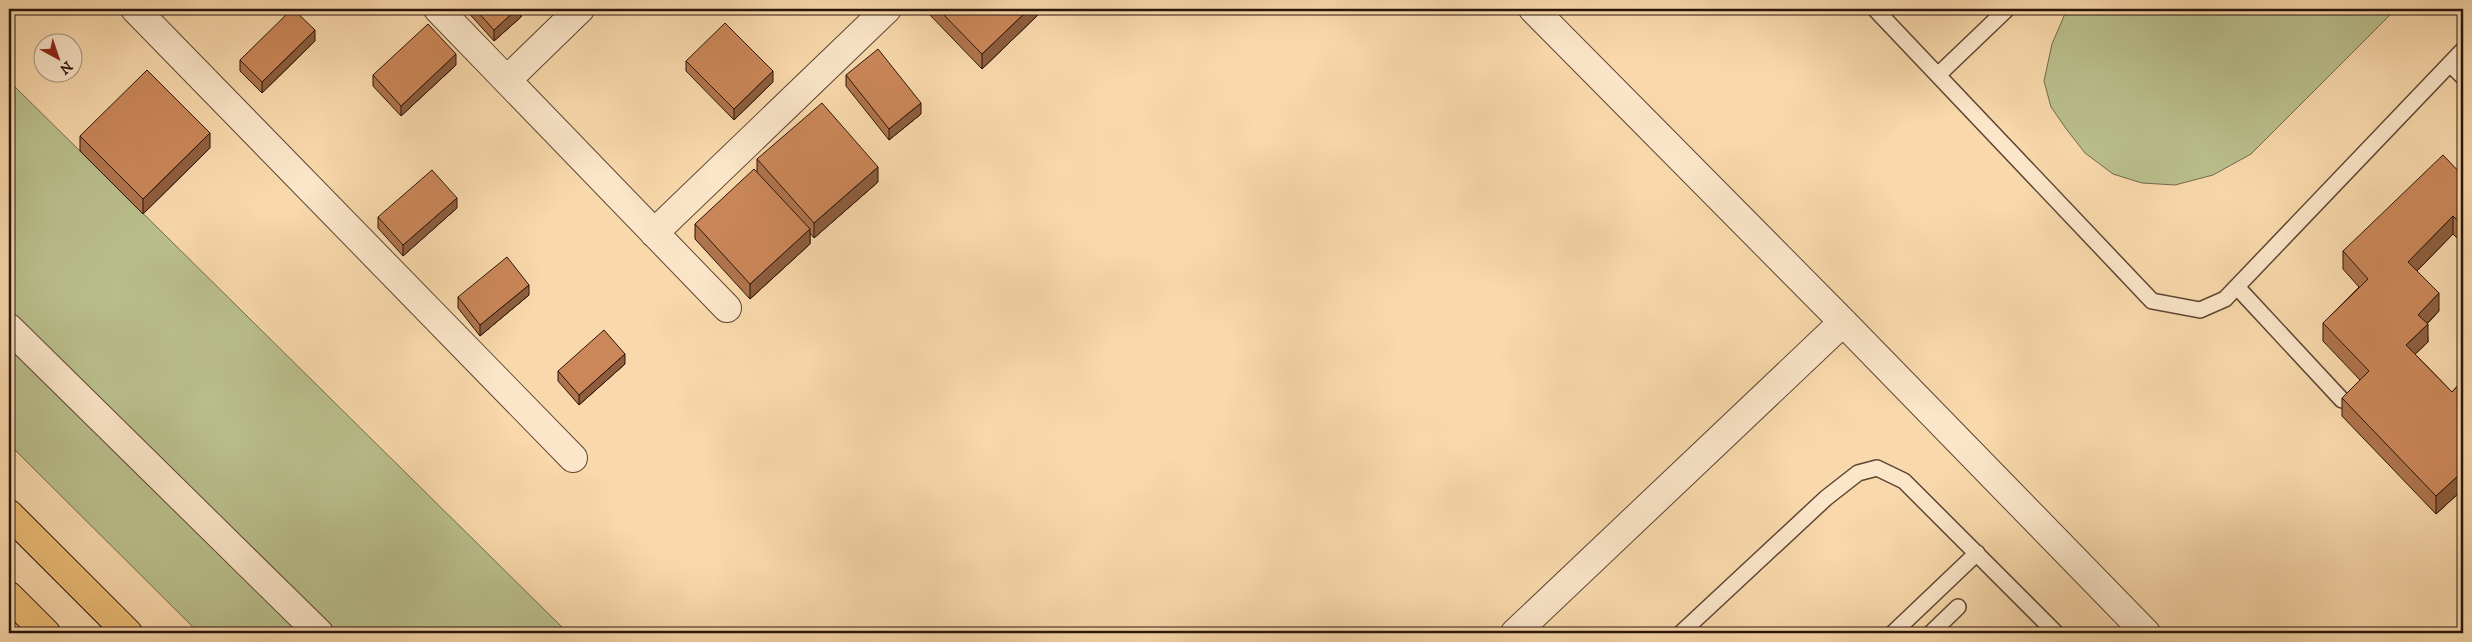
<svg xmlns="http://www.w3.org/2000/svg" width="2472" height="642" viewBox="0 0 2472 642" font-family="'IM FELL DW Pica',serif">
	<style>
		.green { fill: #bac08d; stroke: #726a4c }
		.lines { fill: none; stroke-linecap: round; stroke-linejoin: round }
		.service-casing { stroke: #5e4632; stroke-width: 18 }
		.minor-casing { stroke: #5e4632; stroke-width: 30 }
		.tertiary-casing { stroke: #5e4632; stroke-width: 30 }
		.trunk-casing { stroke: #2a150a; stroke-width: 30 }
		.service { stroke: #fbe6c9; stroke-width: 15 }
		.minor { stroke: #fbe6c9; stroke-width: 28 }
		.tertiary { stroke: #fbe6c9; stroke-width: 28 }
		.trunk { stroke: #ecbc76; stroke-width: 28 }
		.wall { fill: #af744d; stroke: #2a150a }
		.shaded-wall { fill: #8e5e3e; stroke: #2a150a }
		.building { fill: #cb8759; stroke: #2a150a }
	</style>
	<rect width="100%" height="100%" fill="#f9d9ac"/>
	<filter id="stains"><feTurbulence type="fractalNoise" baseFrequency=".004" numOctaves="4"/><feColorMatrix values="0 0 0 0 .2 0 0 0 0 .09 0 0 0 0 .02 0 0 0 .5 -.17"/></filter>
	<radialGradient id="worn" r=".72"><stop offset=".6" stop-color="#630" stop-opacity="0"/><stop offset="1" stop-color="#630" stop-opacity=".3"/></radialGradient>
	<path class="green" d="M2067,9H2396L2251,154L2213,175L2175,185L2142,183L2113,174L2085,153L2067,130L2051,107L2044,81L2052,44Z
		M9,81L568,633H199L9,444Z"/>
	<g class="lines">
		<g class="service-casing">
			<path id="service" d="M1875,9L2152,301L2200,310L2225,299L2463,50
				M2450,64L2463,77
				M1938,75L2007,9
				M2237,287L2342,400
				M1681,633L1826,498L1858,473L1877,468L1904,481L2056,633
				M1893,633L1977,553
				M1931,633L1958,607"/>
		</g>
		<g class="minor-casing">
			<path id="minor" d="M135,9L573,458
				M438,9L727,308
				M1533,9L1843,322L2146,633
				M507,80L580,9
				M654,233L887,9
				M1515,633L1843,322"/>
		</g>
		<g class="tertiary-casing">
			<path id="tertiary" d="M9,328L319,633"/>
		</g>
		<g class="trunk-casing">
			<path id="trunk" d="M9,514L128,633
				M9,596L46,633"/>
		</g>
		<use href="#service" class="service"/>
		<use href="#minor" class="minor"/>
		<use href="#tertiary" class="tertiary"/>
		<use href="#trunk" class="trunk"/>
	</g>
	<path class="wall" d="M465,9H521V17L494,41Z
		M928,9H1041V12L982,69L928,13Z
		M315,41L262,93L240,71V60Z
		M686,61L773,82L734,120L686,71Z
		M456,65L401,116L373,86V75Z
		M846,75L921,114L889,140L846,86Z
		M80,136L210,148L143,214L80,151Z
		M757,159L878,182L814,238L810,233V244L750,299L695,239V224L757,173Z
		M2463,176V244L2453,234L2417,271L2439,311L2427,324L2428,342L2415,354L2452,392L2463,380V495L2460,492L2436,514L2342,416V398L2360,380L2323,341V323L2359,287L2343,269V251Z
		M457,208L403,256L378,228V217Z
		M529,295L480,336L458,308V297Z
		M625,364L579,405L558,381V371Z"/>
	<path class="shaded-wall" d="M517,9H521V17L494,41V30Z
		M1029,9H1041V12L982,69V54Z
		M315,30V41L262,93V82Z
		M456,54V65L401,116V106Z
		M773,71V82L734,120V109Z
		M921,103V114L889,140V129Z
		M210,133V148L143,214V199Z
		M878,167V182L814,238V223Z
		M457,198V208L403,256V245Z
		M2453,216V234L2408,280V262Z
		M810,229V244L750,299V284Z
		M529,285V295L480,336V325Z
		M2439,293V311L2418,333V315Z
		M2428,324V342L2406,363V345Z
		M625,354V364L579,405V395Z
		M2460,474V492L2436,514V496Z"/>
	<path class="building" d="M292,9H293L315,30L262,82L240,60Z
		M475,9H517L494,30Z
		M938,9H1029L982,54Z
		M725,23L773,71L734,109L686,61Z
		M428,24L456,54L401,106L373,75Z
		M878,49L921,103L889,129L846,75Z
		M147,70L210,133L143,199L80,136Z
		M822,103L878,167L814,223L757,159Z
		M2443,155L2463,176V226L2453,216L2408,262L2439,293L2418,315L2428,324L2406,345L2452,392L2463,380V477L2460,474L2436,496L2342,398L2369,371L2323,323L2368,279L2343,251Z
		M754,169L810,229L750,284L695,224Z
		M432,170L457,198L403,245L378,217Z
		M507,257L529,285L480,325L458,297Z
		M604,330L625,354L579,395L558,371Z"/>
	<rect width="2472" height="642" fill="none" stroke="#f9d9ac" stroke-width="30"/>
	<rect x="10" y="10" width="2452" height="622" fill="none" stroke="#2a150a" stroke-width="2.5"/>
	<rect x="15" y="15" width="2442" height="612" fill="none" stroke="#2a150a"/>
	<g transform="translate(58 58) rotate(140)"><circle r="24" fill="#fbe6c9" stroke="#a7927d"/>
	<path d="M0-4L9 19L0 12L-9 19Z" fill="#8f2418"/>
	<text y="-8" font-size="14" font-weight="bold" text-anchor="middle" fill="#2a150a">N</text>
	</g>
	<rect width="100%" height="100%" filter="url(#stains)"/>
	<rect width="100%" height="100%" fill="url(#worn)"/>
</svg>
